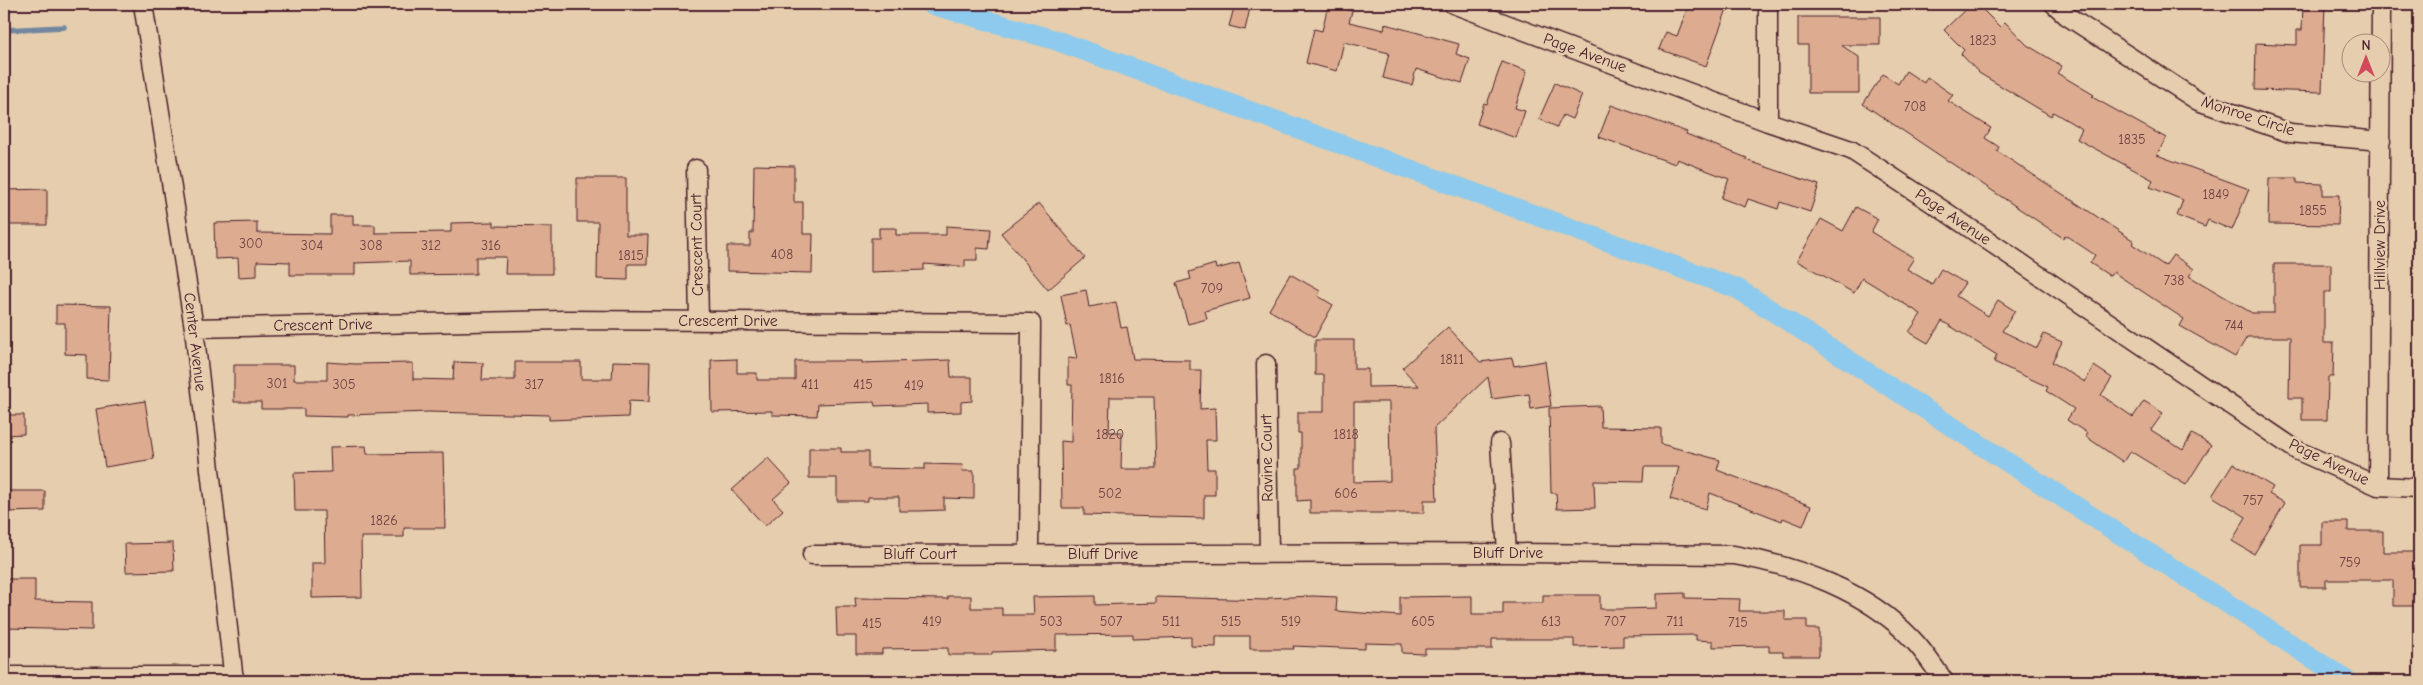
<svg xmlns="http://www.w3.org/2000/svg" width="2423" height="685" viewBox="0 0 2423 685" font-family="'Comic Neue',sans-serif">
	<style>
		.lines { fill: none; stroke-linecap: round; stroke-linejoin: round }
		.stream { stroke: #72869f; stroke-width: 5.5 }
		.canal { stroke: #8dcaed; stroke-width: 20 }
		.building { fill: #ddab90; stroke: #4a1f2b; fill-rule: evenodd }
		.street-casing { stroke: #4a1f2b; stroke-width: 21 }
		.street { stroke: #e5cdad; stroke-width: 18 }
		.labels { text-anchor: middle; dominant-baseline: central; stroke-width: 5; stroke-linejoin: round; paint-order: stroke }
		.number-label { font-size: 14px; fill: #6f4244 }
		.street-label { font-size: 16px; fill: #4a1f2b; stroke: #e5cdad }
	</style>
	<rect width="100%" height="100%" fill="#e5cdad"/>
	<filter id="ink" filterUnits="userSpaceOnUse"><feTurbulence type="fractalNoise" baseFrequency=".02" numOctaves="2"/><feDisplacementMap in="SourceGraphic" scale="10" xChannelSelector="R" yChannelSelector="G"/><feConvolveMatrix kernelMatrix="1 2 1 2 8 2 1 2 1" color-interpolation-filters="sRGB"/></filter>
	<g filter="url(#ink)">
		<g class="lines">
			<path class="stream" d="M4,30L64,27"/>
			<path class="canal" d="M930,4L1055,40L1738,289L2348,681"/>
		</g>
		<path class="building" d="M1235,4H1251L1245,30L1229,26Z
			M1689,4H1711L1727,9L1706,66L1659,49L1666,32L1677,36Z
			M1971,4H1977L2000,27L2005,22L2027,45L2062,66L2057,73L2094,95L2092,97L2166,138L2157,155L2249,189L2232,230L2208,220L2205,227L2177,216L2183,200L2150,187L2153,180L2077,139L2082,129L2053,112L2051,116L1979,73L1961,54L1964,50L1944,30Z
			M2303,4H2325L2322,92L2255,90L2256,43L2297,45V30H2302Z
			M1328,5L1352,11L1349,22L1384,30L1385,24L1459,44L1456,54L1470,59L1462,83L1416,69L1412,85L1383,78L1389,53L1344,42L1337,71L1306,63L1314,29L1322,31Z
			M1798,17H1880V45H1841L1859,57V93H1808V45H1798Z
			M1502,62L1527,71L1515,108L1525,111L1516,138L1477,124L1484,103L1487,104Z
			M1906,71L1924,83L1927,77L1953,95L1948,101L1991,128L1985,138L1999,147L1997,151L2134,241L2132,244L2165,266L2173,255L2194,269L2189,276L2252,313H2274V264H2331V292H2324V343H2334L2333,377H2328L2327,420H2302V398H2289L2290,337H2247L2235,357L2180,326L2184,319L2113,272L2110,276L2090,263L2095,255L2065,235L2063,238L1863,104L1883,74L1898,84Z
			M1555,83L1582,95L1572,119L1563,115L1557,127L1539,119Z
			M1611,105L1687,132L1686,134L1747,158L1746,160L1819,185L1810,212L1780,202L1778,209L1748,199L1745,207L1721,198L1729,179L1677,159L1675,164L1599,137Z
			M754,165L794,166V202H803V234H813L812,273L727,271V246H750V233H753Z
			M577,178H626V235H648L647,264H628V280L597,279L598,222H577Z
			M2269,178H2297V183L2323,184V195H2339L2338,225L2268,224Z
			M47,189V225H4V190Z
			M1039,203L1085,258L1048,290L1001,233Z
			M1856,207L1878,219L1871,232L1914,258L1907,269L1932,284L1941,269L1965,283L1956,296L1988,316L1998,300L2015,311L2002,331L2037,348L2044,334L2062,342L2052,362L2085,382L2094,366L2112,378L2101,395L2133,417L2144,401L2163,413L2151,430L2183,450L2192,434L2211,445L2186,485L2130,451L2123,462L2085,436L2087,433L2067,420L2074,409L2046,391L2048,387L1994,362L1997,355L1942,321L1928,343L1909,332L1921,314L1862,278L1854,293L1797,261L1821,219L1843,231Z
			M330,215H353V225H375V233L451,232V223L494,222V226L552,227V274H505L506,257H476V274L410,275V261L355,263V275H290V262L257,261V276L239,277L238,258L215,259L214,223L257,222V233L330,234Z
			M946,226L991,229L989,249L977,248V260H965V267L924,264V270L871,272V238H879V228H896V235H946Z
			M1239,263L1250,298L1205,311L1207,319L1188,324L1176,283L1191,279L1189,272L1215,264L1216,269Z
			M1290,274L1320,291L1318,296L1333,305L1315,337L1269,310Z
			M1086,290L1089,307L1116,302L1121,328L1127,327L1133,359L1190,360V370H1201L1200,409L1215,408L1216,440H1206L1207,469H1215V495H1204V518L1084,515V508H1062L1061,441L1071,442L1072,385H1068V358L1077,359L1070,325L1067,326L1061,295ZM1110,397H1154L1156,469H1121L1122,432H1109Z
			M56,305L111,306L109,380L87,379V355L65,354V323H56Z
			M1448,327L1480,362L1512,358L1514,366L1545,361L1551,406L1531,409L1529,394L1492,399L1488,377L1434,428L1437,500H1424V513H1310V500L1297,501V468H1301V433H1298V412H1324V375H1315V340H1354V369H1368V387L1419,386L1402,368ZM1354,402H1389L1390,481L1354,482Z
			M737,359V373H757V380H795V361H862V363L950,360L951,377H972V401L961,402V412L927,413V404L875,406L874,402L818,404L817,416L772,415V411L712,412L711,360Z
			M613,361L650,362L649,402L629,401L628,417L549,420V415L428,412L348,415V417L304,416V409H261V402H234V365H294V380H327V362L355,364L413,363V379L453,380L454,362L483,363L482,380H515V362H581V379H612Z
			M145,401L154,459L105,467L96,409Z
			M1600,406L1601,427L1661,428V444L1720,460L1717,470L1811,506L1803,526L1783,518L1782,521L1710,493L1706,509L1670,499L1679,467H1644L1643,482L1594,481L1595,508L1557,509L1556,493H1551L1549,408Z
			M4,415H24V434L4,435Z
			M366,446L367,454L443,453L445,528H404V537H361L362,597L312,598V563H325L324,511H295L294,473L331,472L330,447Z
			M809,448H841V452H868V468L925,469V464L963,465L962,471H974V499L944,498V510L919,511H899V497H868V501H837V478H809Z
			M768,458L791,483L773,499L783,510L765,526L732,490Z
			M2233,463L2273,487L2269,494L2285,503L2254,554L2232,541L2246,517L2212,496Z
			M4,491H45V511L4,512Z
			M2322,522H2348V531H2383V552H2419V606H2393V580H2326V587H2300V545H2322Z
			M173,543L174,571L126,572L125,544Z
			M4,579H35V601L92,602V630L4,628Z
			M1685,593V598L1740,599L1739,611H1785V620H1807V629H1819V656H1783V652H1769V646L1713,647V641L1696,640V635L1623,636V646L1574,647V639H1492V649H1425V654L1402,653V644L1365,643V649L1293,646L1294,649H1250V636H1216V647L1191,646V637L1133,639V634L1056,635V650L992,652V655H948V648L882,649V654H856V636H837L836,607H856L855,598L948,599V596H971V608H1002V615H1034L1033,597L1095,596V605L1156,603V597L1268,600V598L1313,596L1337,597L1336,611L1400,616V597L1472,596V614H1503V603H1543V595H1600V609H1622L1656,608V594Z"/>
		<g class="lines">
			<g class="street-casing">
				<path id="street" d="M143,4L194,328L234,681
					M1453,4L1768,122L1851,150L1946,212L2298,451L2378,486L2419,488
					M1768,4V122
					M2054,4L2067,16L2198,101L2290,133L2381,141
					M696,169L699,320
					M194,328L565,320L1031,323L1029,554
					M1266,364L1269,553
					M1500,443L1507,553
					M2378,486L2381,4
					M812,555L1507,553L1734,555C1797,566 1867,591 1912,639C1924,651 1934,667 1944,681
					M4,676H234"/>
			</g>
			<use href="#street" class="street"/>
		</g>
	</g>
	<g class="labels">
		<g class="number-label">
			<text x="1983" y="40">1823</text>
			<text x="1915" y="106">708</text>
			<text x="2132" y="139">1835</text>
			<text x="2216" y="194">1849</text>
			<text x="2313" y="210">1855</text>
			<text x="251" y="243">300</text>
			<text x="312" y="245">304</text>
			<text x="371" y="245">308</text>
			<text x="431" y="245">312</text>
			<text x="491" y="245">316</text>
			<text x="782" y="254">408</text>
			<text x="631" y="255">1815</text>
			<text x="2174" y="280">738</text>
			<text x="1212" y="288">709</text>
			<text x="2234" y="325">744</text>
			<text x="1452" y="359">1811</text>
			<text x="1112" y="378">1816</text>
			<text x="277" y="383">301</text>
			<text x="344" y="384">305</text>
			<text x="534" y="384">317</text>
			<text x="810" y="384">411</text>
			<text x="863" y="384">415</text>
			<text x="914" y="385">419</text>
			<text x="1110" y="434">1820</text>
			<text x="1346" y="434">1818</text>
			<text x="1110" y="493">502</text>
			<text x="1346" y="493">606</text>
			<text x="2253" y="500">757</text>
			<text x="384" y="520">1826</text>
			<text x="2350" y="562">759</text>
			<text x="932" y="621">419</text>
			<text x="1051" y="621">503</text>
			<text x="1111" y="621">507</text>
			<text x="1171" y="621">511</text>
			<text x="1231" y="621">515</text>
			<text x="1291" y="621">519</text>
			<text x="1423" y="621">605</text>
			<text x="1551" y="621">613</text>
			<text x="1615" y="621">707</text>
			<text x="1675" y="621">711</text>
			<text x="1738" y="622">715</text>
			<text x="872" y="623">415</text>
		</g>
		<g class="street-label">
			<text transform="translate(1585 53) rotate(20)">Page Avenue</text>
			<text transform="translate(2248 116) rotate(18)">Monroe Circle</text>
			<text transform="translate(1953 217) rotate(34)">Page Avenue</text>
			<text transform="translate(697 245) rotate(-91)">Crescent Court</text>
			<text transform="translate(2380 245) rotate(-90)">Hillview Drive</text>
			<text x="728" y="321">Crescent Drive</text>
			<text transform="translate(323 325) rotate(-1)">Crescent Drive</text>
			<text transform="translate(195 342) rotate(83)">Center Avenue</text>
			<text transform="translate(1267 458) rotate(-91)">Ravine Court</text>
			<text transform="translate(2329 462) rotate(26)">Page Avenue</text>
			<text x="1508" y="553">Bluff Drive</text>
			<text x="920" y="554">Bluff Court</text>
			<text x="1103" y="554">Bluff Drive</text>
		</g>
	</g>
	<rect width="2423" height="685" fill="none" stroke="#e5cdad" stroke-width="20"/>
	<rect x="10" y="10" width="2403" height="665" fill="none" stroke="#4a1f2b" stroke-width="2" filter="url(#ink)"/>
	<g transform="translate(2366 58)"><circle r="24" fill="#e5cdad" stroke="#a78779"/>
	<path d="M0-4L9 19L0 12L-9 19Z" fill="#d1495b"/>
	<text y="-8" font-size="14" font-weight="bold" text-anchor="middle" fill="#4a1f2b">N</text>
	</g>
</svg>
